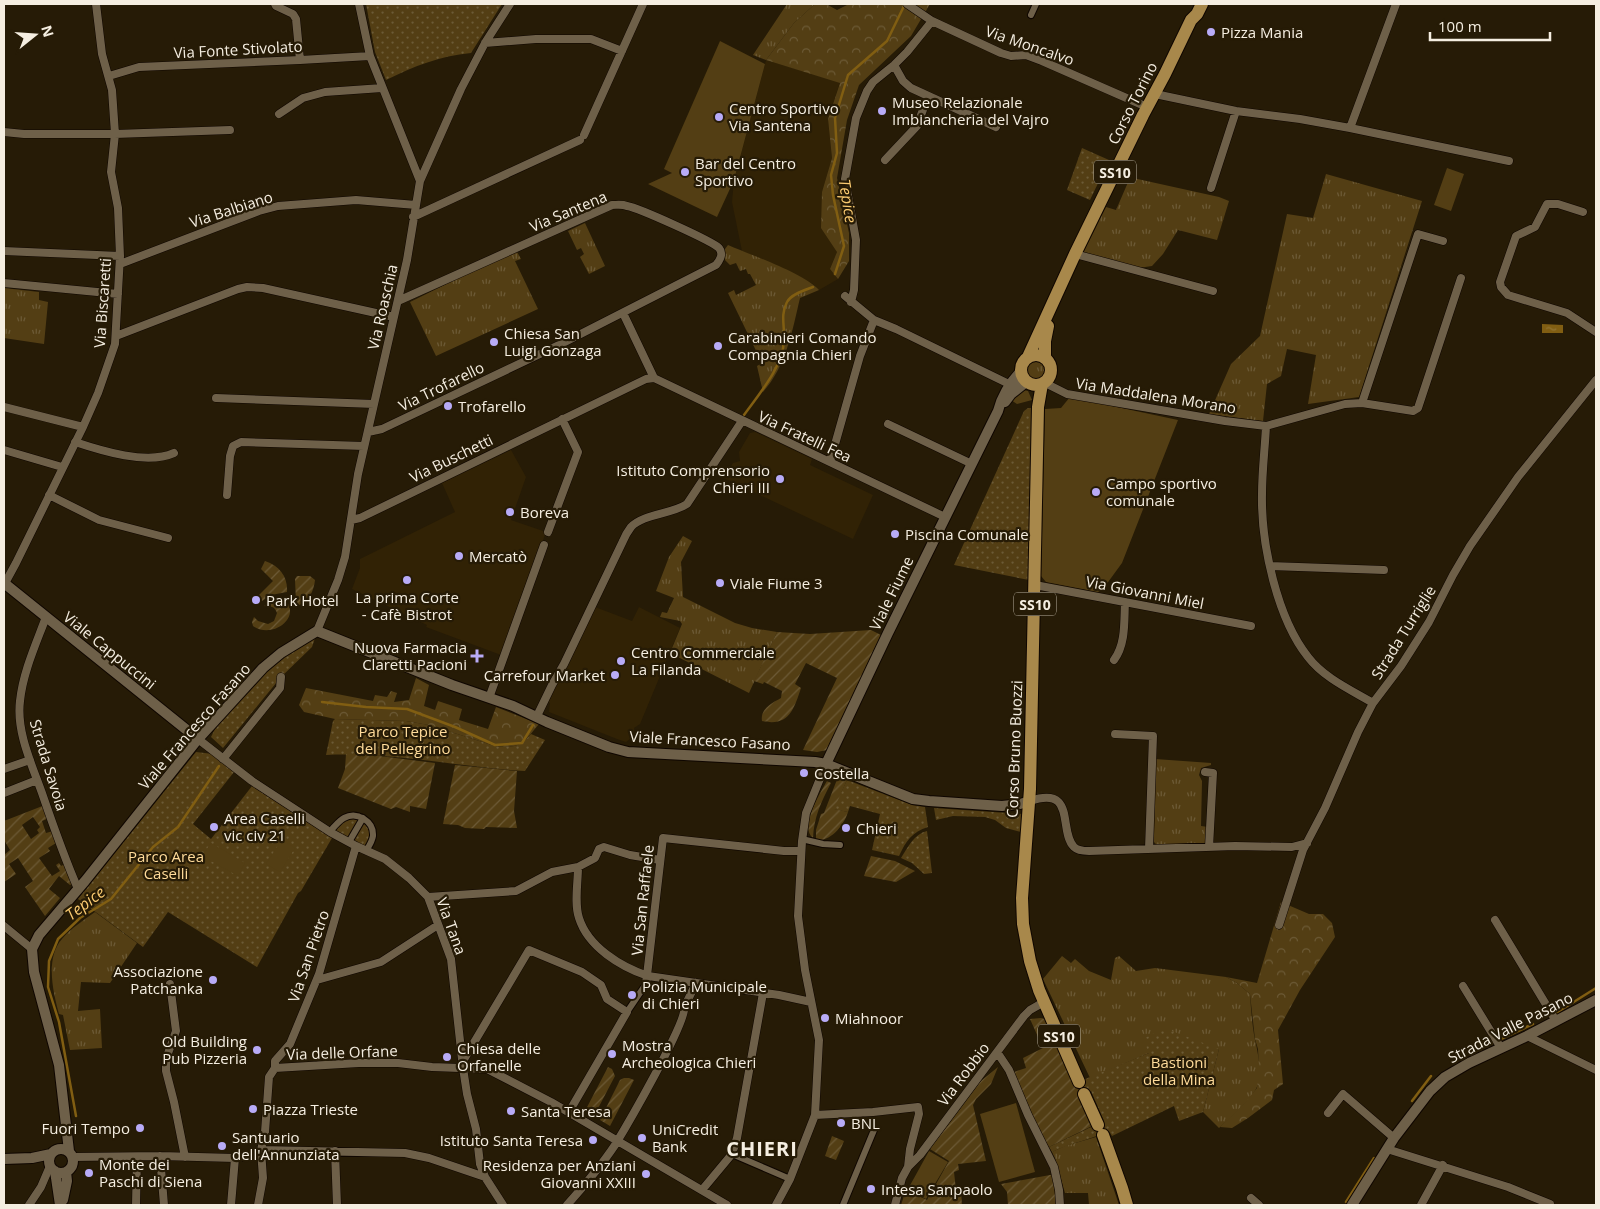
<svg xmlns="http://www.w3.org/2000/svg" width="1600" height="1209" viewBox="0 0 1600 1209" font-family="'Open Sans',sans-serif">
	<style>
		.built { fill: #312205 }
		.grass { fill: url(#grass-tufts) }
		.forest { fill: url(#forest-crowns) }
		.park { fill: url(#park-dots) }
		.garden { fill: url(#garden-furrows); fill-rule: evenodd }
		.pitch { fill: #533e14 }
		.water { fill: url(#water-ripples) }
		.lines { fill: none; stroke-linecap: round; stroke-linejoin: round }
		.stream { stroke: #815e12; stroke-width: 2.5 }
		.pedestrian-casing { stroke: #0f0600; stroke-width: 8 }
		.minor-casing { stroke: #0f0600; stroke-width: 9 }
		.tertiary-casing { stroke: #0f0600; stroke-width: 12 }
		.primary-casing { stroke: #0f0600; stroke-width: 14 }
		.pedestrian { stroke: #6e6049; stroke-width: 6 }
		.minor { stroke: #6e6049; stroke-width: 8 }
		.tertiary { stroke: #6e6049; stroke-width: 10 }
		.primary { stroke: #a8884b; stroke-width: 12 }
		.poi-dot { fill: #b8abf7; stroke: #261b06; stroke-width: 2 }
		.labels { text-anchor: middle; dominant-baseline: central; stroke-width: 4.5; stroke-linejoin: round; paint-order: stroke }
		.shield { fill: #261b06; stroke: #b7af9f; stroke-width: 1 }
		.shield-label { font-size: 14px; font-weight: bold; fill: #f5eee1 }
		.poi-label { font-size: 15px; fill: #f5eee1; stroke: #261b06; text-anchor: start }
		.street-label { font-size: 15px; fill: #f5eee1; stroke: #261b06 }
		.park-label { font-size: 15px; fill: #ffdb9a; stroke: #261b06 }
		.water-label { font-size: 16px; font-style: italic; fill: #fbcb71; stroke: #261b06 }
		.district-label { font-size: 20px; font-weight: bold; letter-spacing: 1px; fill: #f5eee1; stroke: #261b06 }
	</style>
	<defs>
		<pattern id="grass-tufts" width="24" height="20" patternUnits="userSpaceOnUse" patternTransform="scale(1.25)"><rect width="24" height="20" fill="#533e14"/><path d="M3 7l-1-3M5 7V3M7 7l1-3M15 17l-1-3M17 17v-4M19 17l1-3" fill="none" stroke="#6c5a36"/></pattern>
		<pattern id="forest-crowns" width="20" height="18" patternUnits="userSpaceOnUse" patternTransform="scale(1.25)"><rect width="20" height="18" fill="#533e14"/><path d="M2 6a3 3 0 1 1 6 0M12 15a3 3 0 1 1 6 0" fill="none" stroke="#6c5a36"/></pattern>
		<pattern id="park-dots" width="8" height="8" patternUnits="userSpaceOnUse" patternTransform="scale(1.25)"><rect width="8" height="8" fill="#533e14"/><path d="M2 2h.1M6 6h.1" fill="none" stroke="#6c5a36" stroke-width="1.8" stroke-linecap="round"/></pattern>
		<pattern id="garden-furrows" width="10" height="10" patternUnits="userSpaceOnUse" patternTransform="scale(1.25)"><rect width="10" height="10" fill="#533e14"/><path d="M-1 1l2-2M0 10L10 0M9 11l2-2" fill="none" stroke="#6c5a36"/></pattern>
		<pattern id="water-ripples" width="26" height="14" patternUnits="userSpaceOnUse" patternTransform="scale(1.25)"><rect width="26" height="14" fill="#815e12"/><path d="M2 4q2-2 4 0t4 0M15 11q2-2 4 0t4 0" fill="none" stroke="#937534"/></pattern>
	</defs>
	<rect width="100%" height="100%" fill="#261b06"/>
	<path class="built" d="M766,60L840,82L828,119L832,158L822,192L837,252L830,269L838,279L819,290L813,284L794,274L742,251L732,202L734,180Z
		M755,432L812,459L810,465L873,495L853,539L724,478L733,463L740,461L739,452L750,433Z
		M511,450L526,477L511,520L546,532L501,655L426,627L427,625L352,589L360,568V559L455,512L442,483Z
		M595,607L632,621L639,607L680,628L640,724L634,728V736L626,742L617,739L549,712L550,703L548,702Z"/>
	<path class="grass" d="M787,4H815L794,23L766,60L753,55Z
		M1326,174L1422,201L1359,397L1308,404L1316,355L1287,349L1281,376L1267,384L1263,421L1209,414L1231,364L1260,336L1287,214L1313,218Z
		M1133,178L1219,197L1229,201L1217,240L1178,230L1163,254L1152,266L1138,268L1083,253L1106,207L1116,210L1129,180Z
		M585,223L605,266L589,274L580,257L584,254L581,248L577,250L568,231Z
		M728,245C751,255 803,273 819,290L800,298C792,332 786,366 763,392L757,366L762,363L728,293L734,290L736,295L756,285L750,274H748L746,269L740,271L736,263L730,265L725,260V249Z
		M516,250L521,259L515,261L538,309L436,356L410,302Z
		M4,288L39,292V300L48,302L44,344L4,338Z
		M1027 371a9 9 0 1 1 18 0a9 9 0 1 1-18 0Z
		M1023,390L1028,391L1032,400L1017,404L1011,400Z
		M683,536L692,541L681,562L683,597L735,623L752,628L777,632L749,693L670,653L682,624L680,621L660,617L662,612L667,613L674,598L656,591L669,557Z
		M1155,759L1211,763V765L1201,768L1199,775L1202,781L1201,826L1208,827L1207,843L1157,845L1154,842Z
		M95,912L137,943L110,983L81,982L78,1011L100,1009L102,1048L70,1050L63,1015L59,1014C53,992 45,958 62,939C71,928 84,920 95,912Z
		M1062,956L1071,963L1075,959L1089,971L1111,980L1115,958L1119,956L1136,971L1155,968L1226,977L1237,983L1250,994C1251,1009 1252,1025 1255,1040C1258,1053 1263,1077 1256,1089C1247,1104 1232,1116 1219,1128L1203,1112L1219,1049L1149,1053L1090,1078L1043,979Z
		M1096,1137L1117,1199L1119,1205H1089L1088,1193H1065L1055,1158L1052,1152L1065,1146Z"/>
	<path class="forest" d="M815,4H826L837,10L849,4H930L911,36L859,85L847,120L837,178L849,233V261L838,279L830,269L837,252L821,228L822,192L832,158L828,119L840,83L766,60L794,23Z
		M416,678L429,685L424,706L435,710L438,701L462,709L459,720L488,729L496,707L539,724C523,743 521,749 495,746L429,725L406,721L335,719L304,712L299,705L306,688L373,701L375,695L387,697L391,691L397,693L394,702L409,700Z
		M1281,902L1309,914H1323L1332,923L1335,937L1300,990L1278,1030L1283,1084L1274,1090L1272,1100L1248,1118L1232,1128L1220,1127L1243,1105L1257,1088L1259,1070L1258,1049L1255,1039L1250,994L1237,983L1226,977L1257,983Z"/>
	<path class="park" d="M366,4H502L471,53C439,56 415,66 386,80L375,52Z
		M1082,148L1109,160L1090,200L1067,190Z
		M1028,408H1033L1029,580L954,565L1024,411Z
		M315,638L312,647L281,677L223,748L211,737L215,729L262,674L305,640Z
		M335,719L406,721L429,725L495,746C512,748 520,747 531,734L545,740L525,771C459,767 393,752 326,755L333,721Z
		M196,752L213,754L234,772L193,824L211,839L252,786L332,838L301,891L298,893L257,967L168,912L143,947L78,899Z
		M847,780L912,805L925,807L928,827C912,832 906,841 899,856L872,850L880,814L850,806L848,812L833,809Z
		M934,808L1022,814L1021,832L1006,828L995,820L985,817L953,816L936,820Z
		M356,815L372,829L366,851L332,829L339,822Z
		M927,831L932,873L924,874L912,863L901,858C908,847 914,834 927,831Z
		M1164,1028L1219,1049L1203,1112L1179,1121L1174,1106L1112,1136L1109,1131C1090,1140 1070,1143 1052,1152L1049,1147L1104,1121L1091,1091L1078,1096L1073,1084L1149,1053L1143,1039Z"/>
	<path class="garden" d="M265,561C280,566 288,577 287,592L271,595L262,601H253L273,581L261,569Z
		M297,576H310L315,580C314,590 309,602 299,605L296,603L295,579Z
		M280,599H284C303,616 273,640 253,626L252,622L254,617L258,621L268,624L274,621L277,613C274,605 271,607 264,606Z
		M871,630L881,635L827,750L817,752L803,750L837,678L806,663L795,684L801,688C794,709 789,727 762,721C760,709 772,703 781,698L782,691L764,682L763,684L754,681L777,632L810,634Z
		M346,754H364L435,763L426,809L410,806V812L396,807L391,809L338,788L345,769Z
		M455,765L517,771L514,811L517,828L486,827L484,829L465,828L458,825L443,824Z
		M838,777L847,780L834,809L848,812C844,825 831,842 816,840V830L821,814L824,813Z
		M827,781L831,783C821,802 814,817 813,838C799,828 820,793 827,781Z
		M45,805L49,818L42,821L46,833L53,831L56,843L48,848L50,851L39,858L52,876L60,871L56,865L59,863L61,866L65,864L72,884L70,885L59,876L49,889L60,898L45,916L25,887L33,881L18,858L9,864L16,874L4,882V855L10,850L4,840V821ZM33,817L40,827L37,830L39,833L31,839L22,825Z
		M871,856L895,861L915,871L896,882L864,876Z
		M1041,1018L1045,1019L1092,1126L1049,1147L1034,1122L1014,1072L1026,1068L1023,1058L1043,1048L1030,1019Z
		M608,1067L612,1069L615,1076L594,1116L585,1111Z
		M998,1067L991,1084L976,1099L973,1105L986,1161L958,1164L959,1170L954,1172L956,1190L961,1191L962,1205H901L906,1190L927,1200L949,1161L930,1149L981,1081Z
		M624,1078H629L634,1080L610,1126L600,1120L620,1080Z
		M832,1136L844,1141L836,1160L825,1156Z
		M1050,1175H1053L1056,1205H1008L1007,1192L1001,1184Z"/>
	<path class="pitch" d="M720,41L765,64L734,180L717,217L648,184L672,173L664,169Z
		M1447,168L1464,174L1451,211L1434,205Z
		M1070,397L1178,420L1122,563L1103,589L1098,592L1046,582L1041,576L1045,409L1061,408Z
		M282,839L295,848L280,872L266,864Z
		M211,843L245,863L238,876L202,856Z
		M1016,1103L1035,1172L999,1182L980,1114Z
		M929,1151L948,1162L926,1199L908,1189Z"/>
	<path class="water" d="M1542,324L1563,325V333H1542Z"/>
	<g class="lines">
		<path class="stream" d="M835,274L844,246L833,195L831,175L837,153L835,118L848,75L887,41L905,4
			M744,415C759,394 783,367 784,340C785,327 780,315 787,302C791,294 805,290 813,287
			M322,702L366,707L407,709L455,727L495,745L522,743L533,725
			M1556,1013L1596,988
			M1473,1052L1533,1024
			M1412,1101L1431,1076
			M76,1116L59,1022L48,987L49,961L58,939L80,918L111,899L153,847L178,827L219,766
			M1346,1202L1374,1158"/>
		<g class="pedestrian-casing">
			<path id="pedestrian" d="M1031,15L1036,4
				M332,829C336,825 340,820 344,818C357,811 374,821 373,836C372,842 369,846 366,851
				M806,840L823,844L840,845
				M349,842L363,818
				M627,1012L646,984
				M732,1154L790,1179
				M843,1205L874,1130"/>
		</g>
		<g class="minor-casing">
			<path id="minor" d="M275,4L276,6L293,14L296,19L300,60
				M359,4L370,56L420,181
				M907,4L932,21L1001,53L1011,56L1026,55L1042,61L1147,107
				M485,43L536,39H591L622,51
				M894,65L903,81L911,88L996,127
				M109,76L139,67L300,60L370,56
				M1155,94L1236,111L1300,119L1350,128L1509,161
				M279,114L303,98L325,92L382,88
				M1350,128L1396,4
				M4,132L24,134H115L230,130
				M584,135L643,4
				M885,160L917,126L928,96
				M1211,188L1236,111
				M1583,212L1558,204H1547L1535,227L1516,236L1500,282L1501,287L1508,295L1567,313L1596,332
				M413,217L580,140
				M4,251L120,256
				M1075,254L1213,291
				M120,264L259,211L278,206L356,200L416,205
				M4,283L118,294
				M845,296L874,320L896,329L1009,384
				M851,302L854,290L856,240L845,179L856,118L867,91L873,82L894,65L907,52L932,21
				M623,313L654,378
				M116,336L238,289L247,287L263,288L394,317
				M654,378L945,517
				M1045,383L1067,394L1225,421L1266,426L1345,404L1362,403L1413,411L1418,408L1461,278
				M216,398L374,404
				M1362,403L1418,234L1443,241
				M4,407L83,427
				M888,424L972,464
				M1266,426C1265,448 1262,471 1262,494C1261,544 1277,618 1308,657C1324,678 1351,690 1373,703
				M368,432L382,429L561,344L716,265C720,260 724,254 719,248C712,241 639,208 627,206C622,204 617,205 612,205L398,301
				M75,442C102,451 147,465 174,453
				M4,450L62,467
				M830,462L860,356L874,320
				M49,495L99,520L168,538
				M227,495L230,456L233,446L241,442L364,446
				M351,520L360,518L646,379L654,378
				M548,532L578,452L562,419
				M1270,566L1384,570
				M4,585L16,563L83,427L98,393L115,344L120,256L118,208L111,172L115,134L112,90L102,54L96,4
				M1035,585L1251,626
				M46,617C36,644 23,672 20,701C16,733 33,767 43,796C54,828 65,859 78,889
				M317,631L338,580L345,557L358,474L407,260L420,181L461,89L485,43L510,4
				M1114,660C1126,644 1124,621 1125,602
				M489,698L544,545
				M537,716L552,685L564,664L623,541C625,536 628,531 631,527C643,514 672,514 687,504L742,421
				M1115,734L1153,736L1149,849
				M198,739L252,781L330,832L356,846L385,859L409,878L428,897L451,959L463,1068L467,1094L476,1129L480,1164L485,1177L503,1205
				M223,759L280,688L281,677
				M4,769L30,760
				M1205,772L1213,773L1209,847
				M4,793L37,780
				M1030,801C1077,785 1058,831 1074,847C1078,851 1084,851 1089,851L1235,846L1292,847L1307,843
				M578,867C578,883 574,903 579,918C588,947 621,967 648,976L779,995L811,1002
				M428,897L516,891L552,872L578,867L595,858L599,849L604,847L630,855L660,860
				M1495,920L1556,1021
				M1279,925L1303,850L1325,808L1358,732L1373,703L1401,666L1429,622L1453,575L1470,546L1518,477L1596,380
				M4,926L32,949
				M317,980L381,962L438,925
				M170,984L176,1031L166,1059V1071L174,1102L185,1157
				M646,984L663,838L784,851H801
				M1463,986L1501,1048
				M1527,1036L1596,1070
				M997,1052L1009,1070L1028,1115L1054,1167L1059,1190L1060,1205
				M463,1061L529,950L582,972L601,985L607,999L627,1012L569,1112
				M275,1068V1061L290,1044L319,974L356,846
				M1328,1113L1343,1094L1394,1138
				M815,1115L873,1112L918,1107L919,1114L910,1149L908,1167L902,1178L895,1205
				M1387,1149L1508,1187L1550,1204
				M335,1151L337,1205
				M160,1156L164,1205
				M73,1157L160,1156L235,1158L249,1156L261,1150L405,1153L429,1158L485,1177
				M908,1167L920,1155L1024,1016L1030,1010L1044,1002
				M702,1190L732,1154L737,1138L763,993
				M1251,1198L1259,1205
				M29,1205L41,1187L50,1166
				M136,1205L137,1157
				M231,1205L235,1158
				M258,1205L263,1178L261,1150L265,1132L269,1077L275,1068L359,1063H398L432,1067L487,1069L551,1102L727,1205
				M567,1205C584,1186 601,1166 615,1145C626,1127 687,1022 684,1008L696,983
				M776,1205L790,1179L815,1115L819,1040L805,970L798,916L802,841L806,813L826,764
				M1421,1205L1443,1165"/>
		</g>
		<g class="tertiary-casing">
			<path id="tertiary" d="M1005,402L1011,394L1026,382
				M4,583L198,739
				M826,764L888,633L998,411C1002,395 1010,383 1021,371
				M49 1161a12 12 0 1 1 24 0a12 12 0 1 1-24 0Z
				M69,1151L59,1065L34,972L32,949L39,935L85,881L198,739L263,668L281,653L317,631L452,685L513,706L547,722L609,747L628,752L815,762L826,764L913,799L929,801L1002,806L1020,804L1030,801
				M4,1159L32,1158L51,1154
				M55,1171L60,1205
				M63,1200L67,1181L66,1172
				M1352,1205L1394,1138L1430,1091L1445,1077L1469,1063L1527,1036L1596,1000"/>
		</g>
		<g class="primary-casing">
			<path id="primary" d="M1021 370a15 15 0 1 1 30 0a15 15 0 1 1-30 0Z
				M1028,357L1075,254L1143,115L1165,74L1191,20L1197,14L1202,4
				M1045,358V341L1048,326
				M1042,384L1038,407L1030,789L1022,898L1023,924L1030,961L1039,990L1079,1082
				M1084,1094L1098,1125
				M1103,1135L1122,1188L1127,1205"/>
		</g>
		<use href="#pedestrian" class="pedestrian"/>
		<use href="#minor" class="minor"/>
		<use href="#tertiary" class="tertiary"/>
		<use href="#primary" class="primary"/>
	</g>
	<g class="poi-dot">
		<circle cx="1211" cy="32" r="5"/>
		<circle cx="882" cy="111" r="5"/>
		<circle cx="719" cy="117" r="5"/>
		<circle cx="685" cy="172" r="5"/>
		<circle cx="494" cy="342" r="5"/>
		<circle cx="718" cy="346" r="5"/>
		<circle cx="448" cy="406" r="5"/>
		<circle cx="780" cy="479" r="5"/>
		<circle cx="1096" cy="492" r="5"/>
		<circle cx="510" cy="512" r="5"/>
		<circle cx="895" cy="534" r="5"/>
		<circle cx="459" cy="556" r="5"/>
		<circle cx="407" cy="580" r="5"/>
		<circle cx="720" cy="583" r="5"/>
		<circle cx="256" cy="600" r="5"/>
		<path d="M474.5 648.5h5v5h5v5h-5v5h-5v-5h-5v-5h5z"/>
		<circle cx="621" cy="661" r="5"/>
		<circle cx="615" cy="675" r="5"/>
		<circle cx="804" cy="773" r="5"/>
		<circle cx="214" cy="827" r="5"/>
		<circle cx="846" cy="828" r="5"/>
		<circle cx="213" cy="980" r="5"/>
		<circle cx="632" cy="995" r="5"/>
		<circle cx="825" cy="1018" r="5"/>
		<circle cx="257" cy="1050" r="5"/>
		<circle cx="612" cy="1054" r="5"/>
		<circle cx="447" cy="1057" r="5"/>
		<circle cx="253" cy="1109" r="5"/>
		<circle cx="511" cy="1111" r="5"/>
		<circle cx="841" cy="1123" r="5"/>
		<circle cx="140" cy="1128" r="5"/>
		<circle cx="642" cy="1138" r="5"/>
		<circle cx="593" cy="1140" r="5"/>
		<circle cx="222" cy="1146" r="5"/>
		<circle cx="89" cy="1173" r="5"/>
		<circle cx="646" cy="1174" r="5"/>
		<circle cx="871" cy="1189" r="5"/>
	</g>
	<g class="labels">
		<g class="shield">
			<rect x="1094" y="160.5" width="42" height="23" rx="4"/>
			<rect x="1014" y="592.5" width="42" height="23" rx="4"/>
			<rect x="1038" y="1024.5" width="42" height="23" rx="4"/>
		</g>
		<g class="shield-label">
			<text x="1115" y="172">SS10</text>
			<text x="1035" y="604">SS10</text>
			<text x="1059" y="1036">SS10</text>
		</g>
		<g class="poi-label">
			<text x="1221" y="32">Pizza Mania</text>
			<text x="892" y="102">Museo Relazionale<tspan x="892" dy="17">Imbiancheria del Vajro</tspan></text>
			<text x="729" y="108">Centro Sportivo<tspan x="729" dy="17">Via Santena</tspan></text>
			<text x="695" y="163">Bar del Centro<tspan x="695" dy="17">Sportivo</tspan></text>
			<text x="504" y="333">Chiesa San<tspan x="504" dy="17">Luigi Gonzaga</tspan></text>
			<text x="728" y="337">Carabinieri Comando<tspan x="728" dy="17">Compagnia Chieri</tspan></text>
			<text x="458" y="406">Trofarello</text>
			<text x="770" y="470" text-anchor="end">Istituto Comprensorio<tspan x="770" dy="17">Chieri III</tspan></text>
			<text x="1106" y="483">Campo sportivo<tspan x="1106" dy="17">comunale</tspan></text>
			<text x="520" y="512">Boreva</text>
			<text x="905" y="534">Piscina Comunale</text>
			<text x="469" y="556">Mercatò</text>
			<text x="730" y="583">Viale Fiume 3</text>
			<text x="407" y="597" text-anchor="middle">La prima Corte<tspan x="407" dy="17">- Cafè Bistrot</tspan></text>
			<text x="266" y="600">Park Hotel</text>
			<text x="467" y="647" text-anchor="end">Nuova Farmacia<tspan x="467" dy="17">Claretti Pacioni</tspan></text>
			<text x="631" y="652">Centro Commerciale<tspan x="631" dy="17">La Filanda</tspan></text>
			<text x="605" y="675" text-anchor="end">Carrefour Market</text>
			<text x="814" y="773">Costella</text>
			<text x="224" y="818">Area Caselli<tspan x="224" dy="17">vic civ 21</tspan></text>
			<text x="856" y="828">Chieri</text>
			<text x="203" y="971" text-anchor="end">Associazione<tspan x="203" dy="17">Patchanka</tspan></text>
			<text x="642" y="986">Polizia Municipale<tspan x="642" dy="17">di Chieri</tspan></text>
			<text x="835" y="1018">Miahnoor</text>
			<text x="247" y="1041" text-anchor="end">Old Building<tspan x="247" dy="17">Pub Pizzeria</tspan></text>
			<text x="622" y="1045">Mostra<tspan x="622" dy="17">Archeologica Chieri</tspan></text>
			<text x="457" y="1048">Chiesa delle<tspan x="457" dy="17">Orfanelle</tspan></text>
			<text x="263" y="1109">Piazza Trieste</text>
			<text x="521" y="1111">Santa Teresa</text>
			<text x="851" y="1123">BNL</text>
			<text x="130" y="1128" text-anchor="end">Fuori Tempo</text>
			<text x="652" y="1129">UniCredit<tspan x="652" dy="17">Bank</tspan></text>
			<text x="232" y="1137">Santuario<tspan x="232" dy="17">dell'Annunziata</tspan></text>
			<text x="583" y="1140" text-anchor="end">Istituto Santa Teresa</text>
			<text x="99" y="1164">Monte dei<tspan x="99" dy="17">Paschi di Siena</tspan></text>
			<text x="636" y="1165" text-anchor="end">Residenza per Anziani<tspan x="636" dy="17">Giovanni XXIII</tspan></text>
			<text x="881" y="1189">Intesa Sanpaolo</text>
		</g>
		<g class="street-label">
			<text transform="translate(1030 45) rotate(19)">Via Moncalvo</text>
			<text transform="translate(238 49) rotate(-3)">Via Fonte Stivolato</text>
			<text transform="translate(1132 103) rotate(-63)">Corso Torino</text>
			<text transform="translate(231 209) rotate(-18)">Via Balbiano</text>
			<text transform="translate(568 211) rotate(-23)">Via Santena</text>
			<text transform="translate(102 303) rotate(-86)">Via Biscaretti</text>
			<text transform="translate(382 307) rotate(-77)">Via Roaschia</text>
			<text transform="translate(441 386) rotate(-26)">Via Trofarello</text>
			<text transform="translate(1156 395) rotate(9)">Via Maddalena Morano</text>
			<text transform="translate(805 436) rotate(25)">Via Fratelli Fea</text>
			<text transform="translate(451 458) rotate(-26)">Via Buschetti</text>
			<text transform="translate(1145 592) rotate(11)">Via Giovanni Miel</text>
			<text transform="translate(891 593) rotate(-64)">Viale Fiume</text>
			<text transform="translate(1403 632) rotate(-58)">Strada Turriglie</text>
			<text transform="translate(110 650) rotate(39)">Viale Cappuccini</text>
			<text transform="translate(194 726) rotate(-49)">Viale Francesco Fasano</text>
			<text transform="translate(710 740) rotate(3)">Viale Francesco Fasano</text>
			<text transform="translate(1014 749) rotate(-88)">Corso Bruno Buozzi</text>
			<text transform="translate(49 765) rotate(73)">Strada Savoia</text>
			<text transform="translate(642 900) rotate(-84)">Via San Raffaele</text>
			<text transform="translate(452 926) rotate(70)">Via Tana</text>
			<text transform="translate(308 956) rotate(-71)">Via San Pietro</text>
			<text transform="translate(1510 1027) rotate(-27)">Strada Valle Pasano</text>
			<text transform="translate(342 1052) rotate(-2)">Via delle Orfane</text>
			<text transform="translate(963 1074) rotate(-53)">Via Robbio</text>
		</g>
		<g class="park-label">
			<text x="403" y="731">Parco Tepice<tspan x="403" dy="17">del Pellegrino</tspan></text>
			<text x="166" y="856">Parco Area<tspan x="166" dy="17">Caselli</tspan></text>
			<text x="1179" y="1062">Bastioni<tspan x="1179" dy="17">della Mina</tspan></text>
		</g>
		<g class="water-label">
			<text transform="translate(848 201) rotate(81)">Tepice</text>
			<text transform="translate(85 903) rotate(-37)">Tepice</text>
		</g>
		<g class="district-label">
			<text x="762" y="1148">CHIERI</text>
		</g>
	</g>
	<rect width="1600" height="1209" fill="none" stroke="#f5eee1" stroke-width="10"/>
	<g transform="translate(35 35) rotate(73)" stroke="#261b06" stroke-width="4" paint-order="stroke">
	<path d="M0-4L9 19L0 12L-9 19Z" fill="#f5eee1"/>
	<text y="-8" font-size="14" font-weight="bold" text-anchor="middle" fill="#f5eee1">N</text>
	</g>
	<path d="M1430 32v8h120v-8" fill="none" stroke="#f5eee1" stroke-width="2.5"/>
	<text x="1438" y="32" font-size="15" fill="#f5eee1" stroke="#261b06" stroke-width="4" paint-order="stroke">100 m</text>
</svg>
